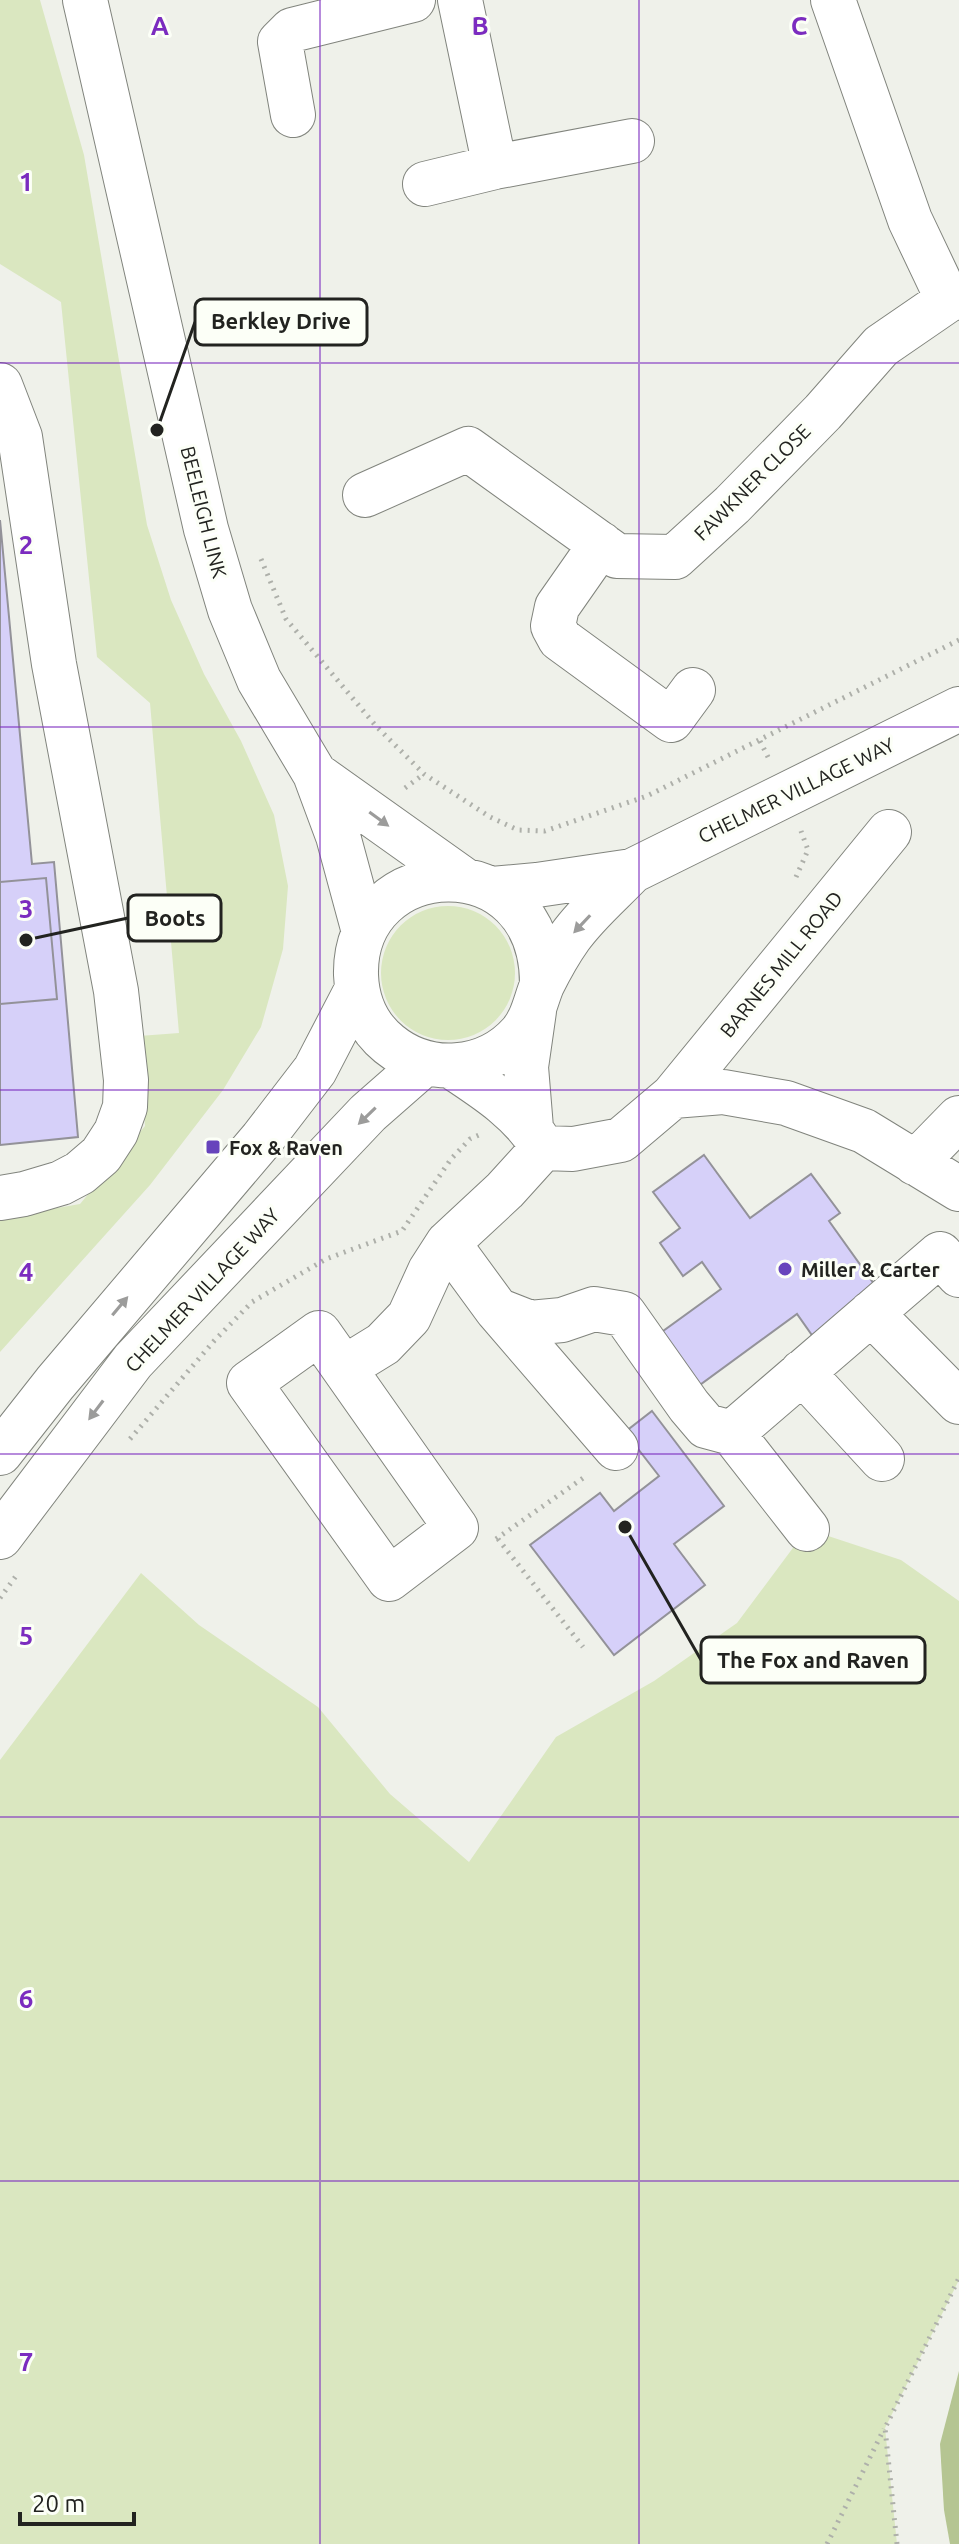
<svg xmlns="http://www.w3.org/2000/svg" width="959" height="2544" viewBox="0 0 959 2544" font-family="Ubuntu,sans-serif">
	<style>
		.green { fill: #dae7c0 }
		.water { fill: #b5c592 }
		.building { fill: #d6d0f9; stroke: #939299; stroke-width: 2 }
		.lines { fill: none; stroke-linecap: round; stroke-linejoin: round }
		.minor-casing { stroke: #81847d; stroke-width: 46 }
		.path { stroke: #aeb0aa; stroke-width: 5; stroke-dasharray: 2 6; stroke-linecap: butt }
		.minor { stroke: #fff; stroke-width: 44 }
		.oneway { fill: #9c9c9b }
		.grid { fill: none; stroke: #7b2cbf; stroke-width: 2; stroke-opacity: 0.55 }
		.poi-dot { fill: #6744bc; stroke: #fcfff7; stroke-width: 3 }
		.labels { text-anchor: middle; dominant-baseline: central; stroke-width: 6; stroke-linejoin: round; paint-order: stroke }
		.street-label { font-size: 20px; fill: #222320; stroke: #fcfff7 }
		.poi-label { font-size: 20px; font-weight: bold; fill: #222320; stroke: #fcfff7; text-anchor: start }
		.grid-label { font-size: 26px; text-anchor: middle; font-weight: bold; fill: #7b2cbf; stroke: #fcfff7; stroke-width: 6; stroke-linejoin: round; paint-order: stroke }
		.leader { fill: none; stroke: #222320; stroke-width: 3 }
		.callout-dot { fill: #222320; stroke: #fcfff7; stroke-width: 3 }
		.callout { fill: #fcfff7; stroke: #222320; stroke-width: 3 }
		.callout-label { font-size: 22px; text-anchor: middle; font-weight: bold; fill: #222320 }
	</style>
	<rect width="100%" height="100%" fill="#eff1ea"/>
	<path class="green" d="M0,0H40L84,155L147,525L171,600L204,674L241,741L274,815L288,886L283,949L261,1027L223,1090L150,1185L0,1352V1218L80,1204L145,1126L139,1036L179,1033L150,703L97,657L61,302L0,264Z
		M381 973a67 67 0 1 1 134 0a67 67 0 1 1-134 0Z
		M807,1529L901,1560L959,1601V2280L885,2428L897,2544H0V1760L141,1573L199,1625L318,1707L390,1794L469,1862L556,1737L654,1681L737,1623Z"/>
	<path class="water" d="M959,2371V2544H950L944,2510L940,2444Z"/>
	<path class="building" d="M0,520L32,864L54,862L78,1137L0,1145Z
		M46,878L57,999L0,1004V882Z
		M704,1155L750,1218L811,1174L840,1213L829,1221L879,1291L814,1338L797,1314L697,1387L659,1334L721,1289L702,1262L683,1276L660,1243L680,1228L653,1192Z
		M652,1411L724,1506L674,1544L705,1585L614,1655L530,1545L600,1493L614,1511L659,1476L625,1432Z"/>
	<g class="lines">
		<g class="minor-casing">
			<path id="minor" d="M85,0L206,529L230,610L259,680L315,774L338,836L364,932
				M460,0L495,167
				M833,0L910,220L948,300
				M293,115L280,42L292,30L413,0
				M425,184L495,167L632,141
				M0,385L20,437L54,664L116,991L126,1080L125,1107L116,1132L101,1155L80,1173L61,1183L24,1194L0,1198
				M365,495L468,449L617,556L675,557L732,505L823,412L881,346L948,300L959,297
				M601,544L557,607L553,626L560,639L671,720L693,690
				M315,774L464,880
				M492,889L537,885L632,871L959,709
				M542,985C543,840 353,852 356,975C357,1002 368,1027 389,1044C428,1076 486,1072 520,1034C533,1019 535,1002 542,985C550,969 560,951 570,937C587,913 612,892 632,871
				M451,1066C486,1089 522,1112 543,1148L573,1149L621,1140L673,1096L723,1092L786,1103L864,1131L959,1189
				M673,1096L889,832
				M531,1128L526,1067L534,1011
				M543,1148L505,1190L448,1243L497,1310L530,1323L562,1320L594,1309L624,1314L689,1406L706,1426L732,1433
				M915,1163L959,1118
				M497,1310L616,1448
				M871,1313L959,1402
				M319,1333L456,1528L389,1579L249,1383Z
				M344,1368L383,1344L409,1317L430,1271L448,1243
				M802,1372L882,1459
				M0,1453L55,1383L262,1139L315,1070L356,991
				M807,1529L732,1433L940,1254L959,1275
				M0,1537L133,1361L368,1113L425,1063"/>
		</g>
		<path class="path" d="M261,559L286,619L376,726L424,774L490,817L518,830L545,831L647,796L959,640
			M760,741L769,759
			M405,788L424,774
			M796,877L808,850L801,831
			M130,1439L214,1341L252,1302L326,1259L402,1231L451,1159L470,1139L479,1135
			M496,1539L586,1476
			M498,1539L583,1647
			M0,1598L16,1576
			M827,2544L884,2429
			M897,2544L885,2428L959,2278"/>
		<use href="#minor" class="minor"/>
	</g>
	<defs><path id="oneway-solid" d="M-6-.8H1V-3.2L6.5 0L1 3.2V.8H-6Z" transform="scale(2)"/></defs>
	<g class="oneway">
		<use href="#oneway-solid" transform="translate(379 819) rotate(36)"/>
		<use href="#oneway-solid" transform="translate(582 924) rotate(133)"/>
		<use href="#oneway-solid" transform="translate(367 1116) rotate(136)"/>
		<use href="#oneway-solid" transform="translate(120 1306) rotate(-50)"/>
		<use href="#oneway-solid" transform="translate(96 1410) rotate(127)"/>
	</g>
	<path class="grid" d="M320,0V2544M639,0V2544M0,363H959M0,727H959M0,1090H959M0,1454H959M0,1817H959M0,2181H959"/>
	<g class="poi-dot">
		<rect x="205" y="1139" width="16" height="16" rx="4"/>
		<circle cx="785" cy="1269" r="8"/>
	</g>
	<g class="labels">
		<g class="street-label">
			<text transform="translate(752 482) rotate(-45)">FAWKNER CLOSE</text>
			<text transform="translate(204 512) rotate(76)">BEELEIGH LINK</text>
			<text transform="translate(796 790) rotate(-26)">CHELMER VILLAGE WAY</text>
			<text transform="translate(781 964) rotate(-51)">BARNES MILL ROAD</text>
			<text transform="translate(202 1290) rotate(-47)">CHELMER VILLAGE WAY</text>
		</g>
		<g class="poi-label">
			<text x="229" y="1147">Fox &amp; Raven</text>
			<text x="801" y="1269">Miller &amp; Carter</text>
		</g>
	</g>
	<g class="grid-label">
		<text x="160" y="35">A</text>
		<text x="480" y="35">B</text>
		<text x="799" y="35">C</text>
		<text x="26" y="191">1</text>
		<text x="26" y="554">2</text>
		<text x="26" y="918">3</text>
		<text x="26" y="1281">4</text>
		<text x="26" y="1645">5</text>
		<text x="26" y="2008">6</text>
		<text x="26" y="2371">7</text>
	</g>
	<path class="leader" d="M157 430L195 322M26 940L128 918M625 1527L701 1660"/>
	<g class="callout-dot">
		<circle cx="157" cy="430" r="8"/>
		<circle cx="26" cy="940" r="8"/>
		<circle cx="625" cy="1527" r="8"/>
	</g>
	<g class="callout">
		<rect x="195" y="299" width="172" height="46" rx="8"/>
		<rect x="128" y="895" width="93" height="46" rx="8"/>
		<rect x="701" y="1637" width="224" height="46" rx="8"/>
	</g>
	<g class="callout-label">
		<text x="281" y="329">Berkley Drive</text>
		<text x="175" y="926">Boots</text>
		<text x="813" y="1668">The Fox and Raven</text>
	</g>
	<path d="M20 2512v12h114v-12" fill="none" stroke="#222320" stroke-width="4"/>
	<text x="32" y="2512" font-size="24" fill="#222320" stroke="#fcfff7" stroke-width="6" paint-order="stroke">20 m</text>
</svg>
